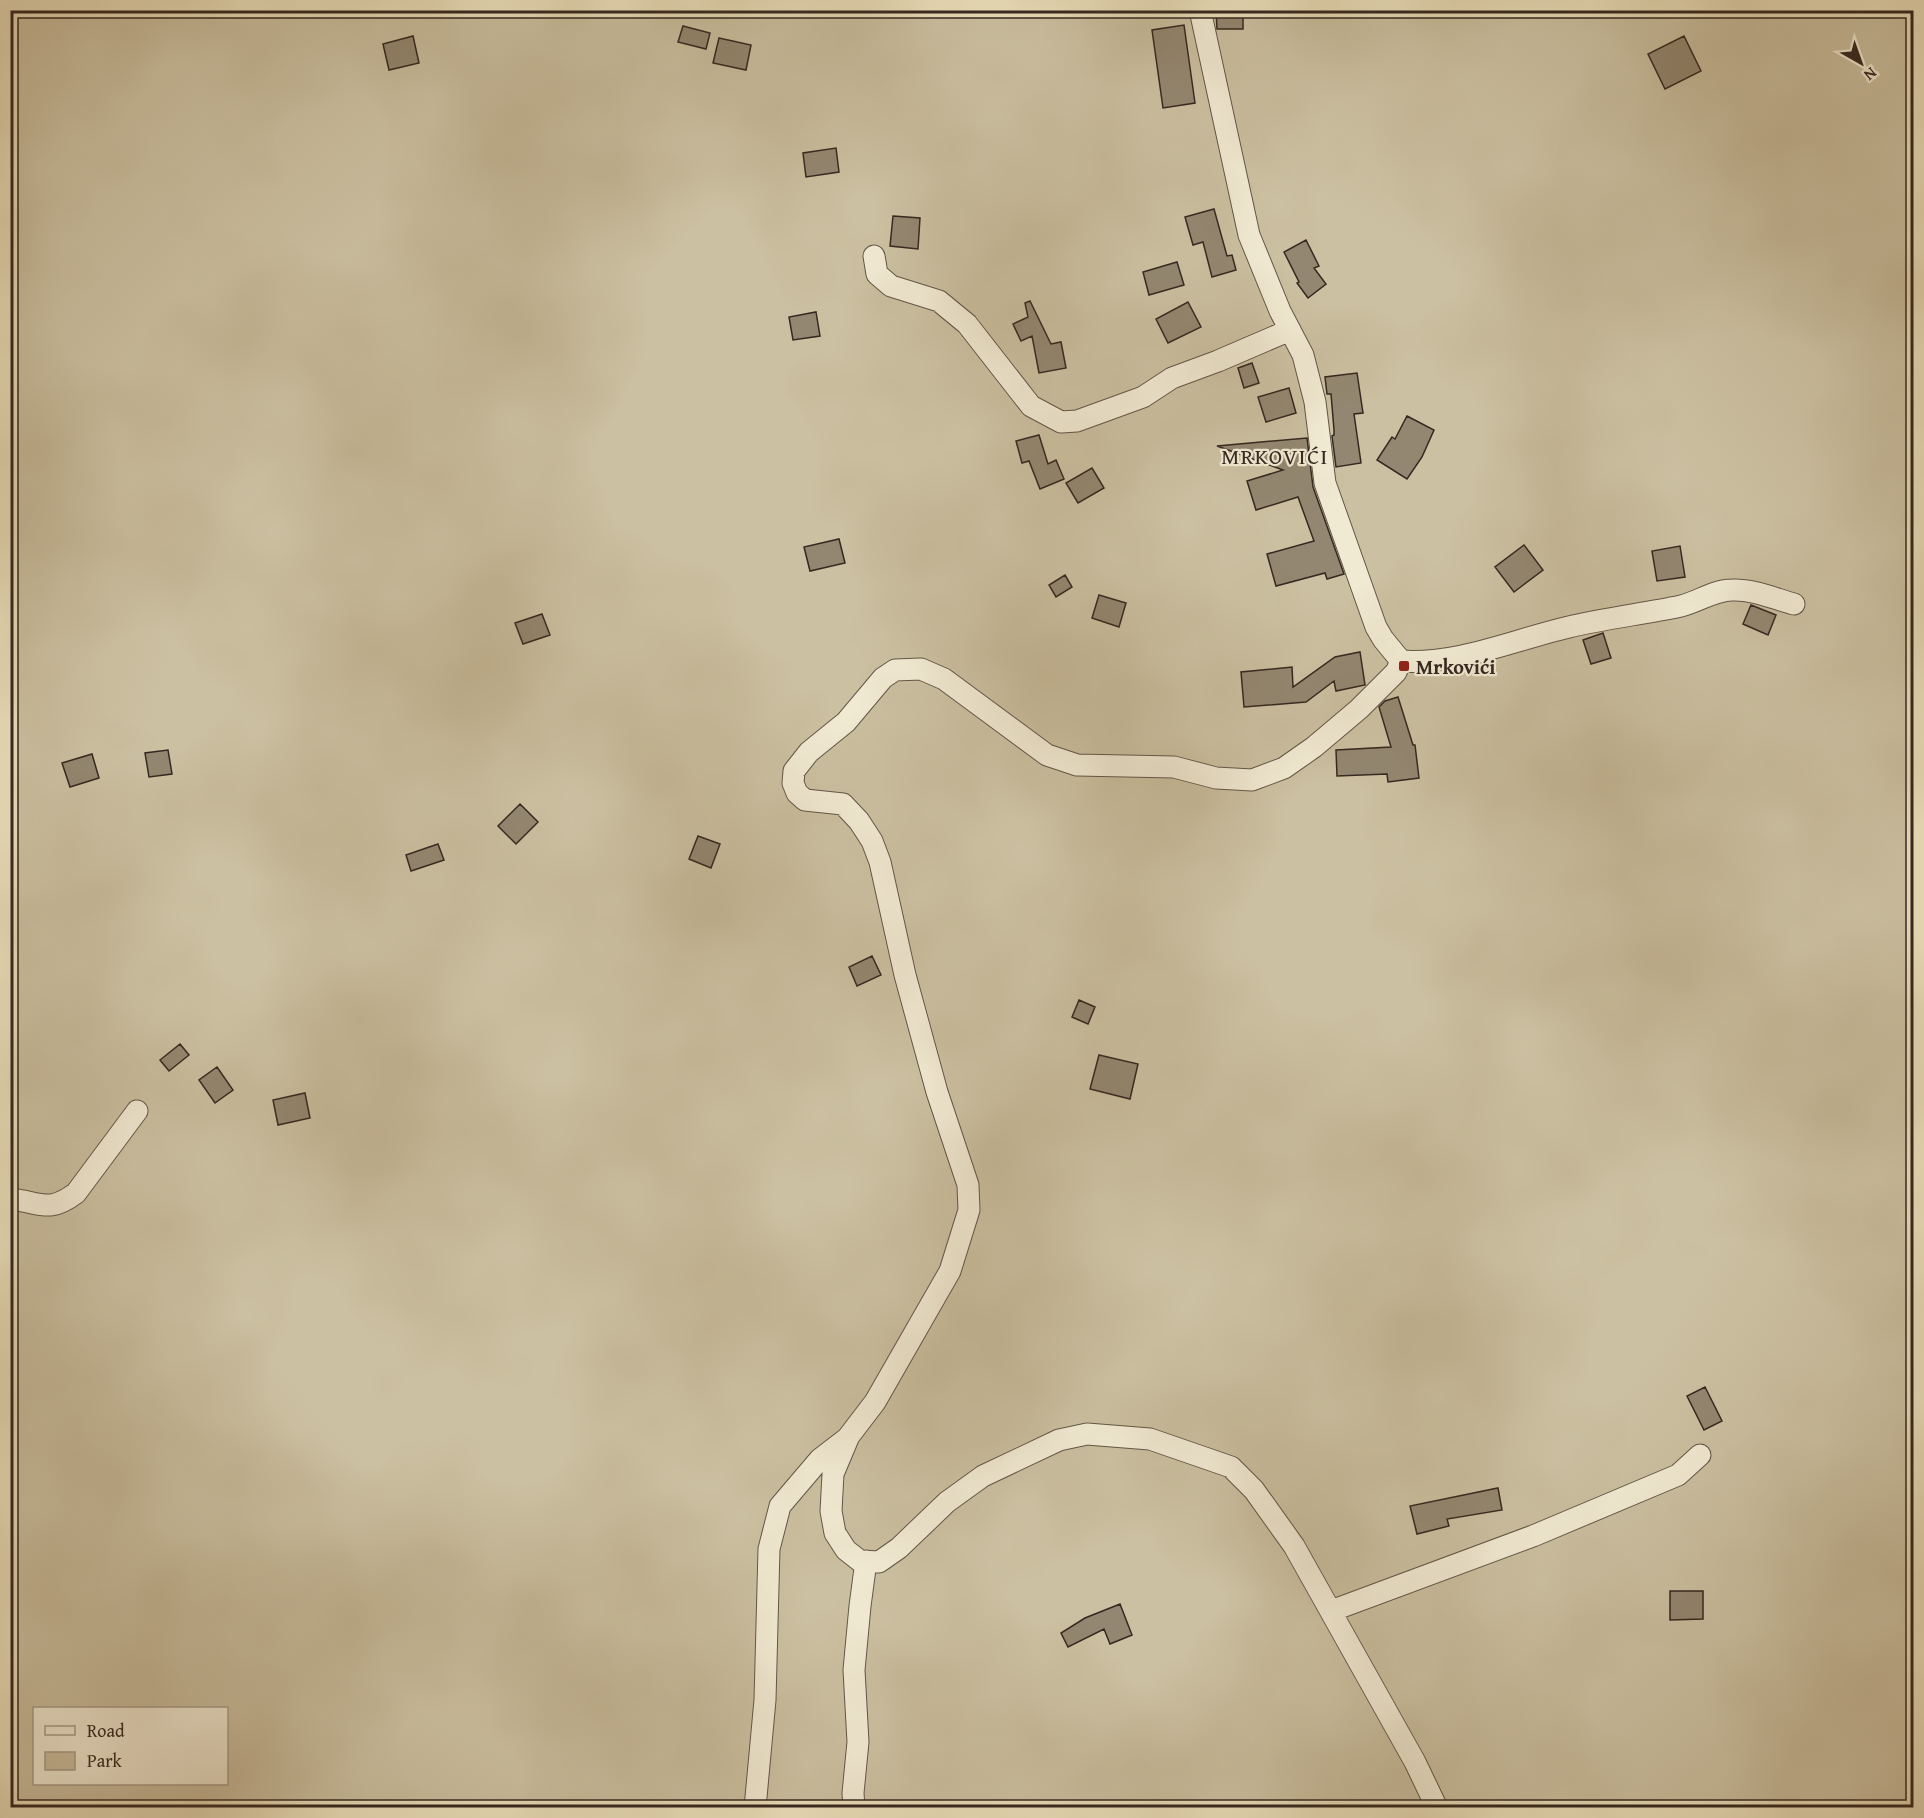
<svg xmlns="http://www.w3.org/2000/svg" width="1924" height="1818" viewBox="0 0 1924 1818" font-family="'Gentium Book Plus',serif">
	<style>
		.green { fill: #cbc0a1; stroke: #807460; stroke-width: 1.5; fill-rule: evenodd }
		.building { fill: #938771; stroke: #352820; stroke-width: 1.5 }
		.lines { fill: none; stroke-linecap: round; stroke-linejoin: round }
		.street-casing { stroke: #625647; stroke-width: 23 }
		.street { stroke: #f1ead3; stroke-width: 21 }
		.poi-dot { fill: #8f2418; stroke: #f1ead3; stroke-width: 2 }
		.labels { text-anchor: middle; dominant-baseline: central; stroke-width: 4.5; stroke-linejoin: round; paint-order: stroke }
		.poi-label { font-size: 20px; font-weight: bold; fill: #352820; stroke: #f1ead3; text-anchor: start }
		.quarter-label { font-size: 22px; letter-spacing: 1.5px; fill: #352820; stroke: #f1ead3 }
	</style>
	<rect width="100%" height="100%" fill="#eadfbb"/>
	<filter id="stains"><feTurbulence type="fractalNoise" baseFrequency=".00333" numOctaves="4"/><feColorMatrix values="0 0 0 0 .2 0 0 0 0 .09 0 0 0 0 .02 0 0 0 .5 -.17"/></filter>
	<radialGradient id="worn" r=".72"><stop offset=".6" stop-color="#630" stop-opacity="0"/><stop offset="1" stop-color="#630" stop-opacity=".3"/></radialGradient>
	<path class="green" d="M11,11H1913V1807L11,1808ZM34,1708H226V1784H34Z"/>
	<path class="building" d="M1216,10H1243V29H1217Z
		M1184,25L1195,103L1163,108L1152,30Z
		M683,26L710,33L706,49L678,42Z
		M413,36L419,63L389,70L383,44Z
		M1684,36L1701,71L1665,89L1648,54Z
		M719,38L751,45L746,70L713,63Z
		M836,148L839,172L806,177L803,153Z
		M1214,209L1227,256L1232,255L1236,270L1212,277L1203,242L1193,245L1185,217Z
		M893,216L920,218L918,249L890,246Z
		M1306,240L1319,266L1314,268L1326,284L1308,298L1297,283L1299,282L1284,252Z
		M1177,262L1184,285L1149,295L1143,272Z
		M1030,301L1051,344L1061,342L1066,368L1039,373L1032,336L1021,341L1013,324L1028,317L1025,303Z
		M1188,302L1201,327L1168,343L1156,319Z
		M816,312L820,336L793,340L789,317Z
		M1252,363L1259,383L1244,388L1238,368Z
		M1357,373L1363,413L1354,414L1361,463L1336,467L1332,436L1334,435V430L1331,394H1327L1325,377Z
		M1289,388L1296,413L1266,422L1258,397Z
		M1407,416L1434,430L1422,457L1407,479L1377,460L1392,437L1395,439Z
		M1039,435L1048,464L1056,460L1064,479L1040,489L1029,461L1022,463L1016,441Z
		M1307,438L1313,487L1344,574L1327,579L1325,573L1276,586L1267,554L1314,541L1298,497L1256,510L1247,481L1283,470L1217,446Z
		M1092,468L1104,488L1078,503L1066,483Z
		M839,539L845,563L810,571L804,547Z
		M1524,545L1543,570L1514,592L1495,567Z
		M1680,546L1685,577L1657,581L1652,551Z
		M1065,575L1072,587L1056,597L1049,585Z
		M1099,595L1126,603L1119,627L1092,618Z
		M1751,605L1776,615L1768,635L1743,624Z
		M542,614L550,635L523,644L515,623Z
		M1603,633L1611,658L1591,664L1583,640Z
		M1360,652L1365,685L1336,691L1334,681L1306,702L1244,707L1241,672L1292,667L1293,687L1335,657Z
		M1398,697L1413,745H1415L1419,778L1388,782L1387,774L1337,776L1336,750L1391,747L1379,707L1385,701Z
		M168,750L172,774L149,777L145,753Z
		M92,754L99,778L70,787L62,763Z
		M520,804L538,822L516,844L498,826Z
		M698,836L720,844L711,868L689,859Z
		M438,844L444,860L411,871L406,855Z
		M872,956L881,975L857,986L849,967Z
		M1079,1000L1095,1007L1088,1024L1072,1017Z
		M180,1044L189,1055L169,1071L160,1060Z
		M1099,1055L1138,1064L1130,1099L1090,1089Z
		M217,1067L233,1090L215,1103L199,1080Z
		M305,1093L310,1118L278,1125L273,1100Z
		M1705,1387L1722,1421L1704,1430L1687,1396Z
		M1498,1488L1502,1510L1447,1519L1449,1526L1417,1534L1410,1506Z
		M1670,1591H1703V1619L1670,1620Z
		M1120,1604L1132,1635L1110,1644L1104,1629L1068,1647L1061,1633L1085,1618Z"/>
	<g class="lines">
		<g class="street-casing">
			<path id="street" d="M1200,10L1249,235L1280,311L1303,355L1315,402L1325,483L1376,627L1383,639L1401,661L1396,672L1359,709L1314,747L1284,768L1252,780L1216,778L1174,767L1077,765L1047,755L944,679L921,669L895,670L883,678L846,722L809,752L794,771L793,783L797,793L805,800L843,804L859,821L872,841L880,862L905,975L937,1092L968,1185L969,1210L950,1271L875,1402L849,1436L833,1474L831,1511L835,1533L846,1550L860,1561L879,1562L899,1548L947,1502L983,1476L1059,1440L1087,1434L1150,1439L1231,1467L1254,1490L1294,1546L1415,1762L1437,1808
				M874,256L877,274L891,286L939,301L967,324L1031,406L1061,422L1077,421L1143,397L1172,378L1218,361L1290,330
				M1401,661C1458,665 1513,640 1569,627C1605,618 1644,614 1681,606C1698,602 1714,590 1732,590C1753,589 1775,599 1794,604
				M10,1199C41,1202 48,1214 76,1193L137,1111
				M1331,1611L1533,1536L1678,1475L1700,1455
				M755,1808L765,1700L769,1549L780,1506L820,1459L846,1439
				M854,1808L853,1793L858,1742L854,1670L860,1606L866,1561"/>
		</g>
		<use href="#street" class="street"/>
	</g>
	<rect class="poi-dot" x="1398" y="660" width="12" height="12" rx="3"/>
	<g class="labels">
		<g class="poi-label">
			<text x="1416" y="666">Mrkovići</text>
		</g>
		<g class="quarter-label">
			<text x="1275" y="456">MRKOVIĆI</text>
		</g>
	</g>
	<rect width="1924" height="1818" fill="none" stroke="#eadfbb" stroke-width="36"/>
	<rect x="12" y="12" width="1900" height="1794" fill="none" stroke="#352820" stroke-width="3"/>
	<rect x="18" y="18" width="1888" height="1782" fill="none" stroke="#352820" stroke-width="1.5"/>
	<rect x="33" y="1707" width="195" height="78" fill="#f1ead3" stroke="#a69c8b" stroke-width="1.5"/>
	<rect x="45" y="1726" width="30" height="9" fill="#f1ead3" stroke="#a69c8b" stroke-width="1.5"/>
	<text x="87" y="1737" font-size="18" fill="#352820">Road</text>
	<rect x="45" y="1752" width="30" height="18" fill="#cbc0a1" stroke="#a69c8b" stroke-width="1.5"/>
	<text x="87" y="1767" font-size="18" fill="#352820">Park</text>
	<g transform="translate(1861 63) rotate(140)" stroke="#f1ead3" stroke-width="4.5" paint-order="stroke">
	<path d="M0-4.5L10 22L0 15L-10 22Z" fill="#352820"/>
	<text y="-9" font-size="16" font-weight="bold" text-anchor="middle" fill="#352820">N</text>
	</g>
	<rect width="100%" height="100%" filter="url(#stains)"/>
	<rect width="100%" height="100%" fill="url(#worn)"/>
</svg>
